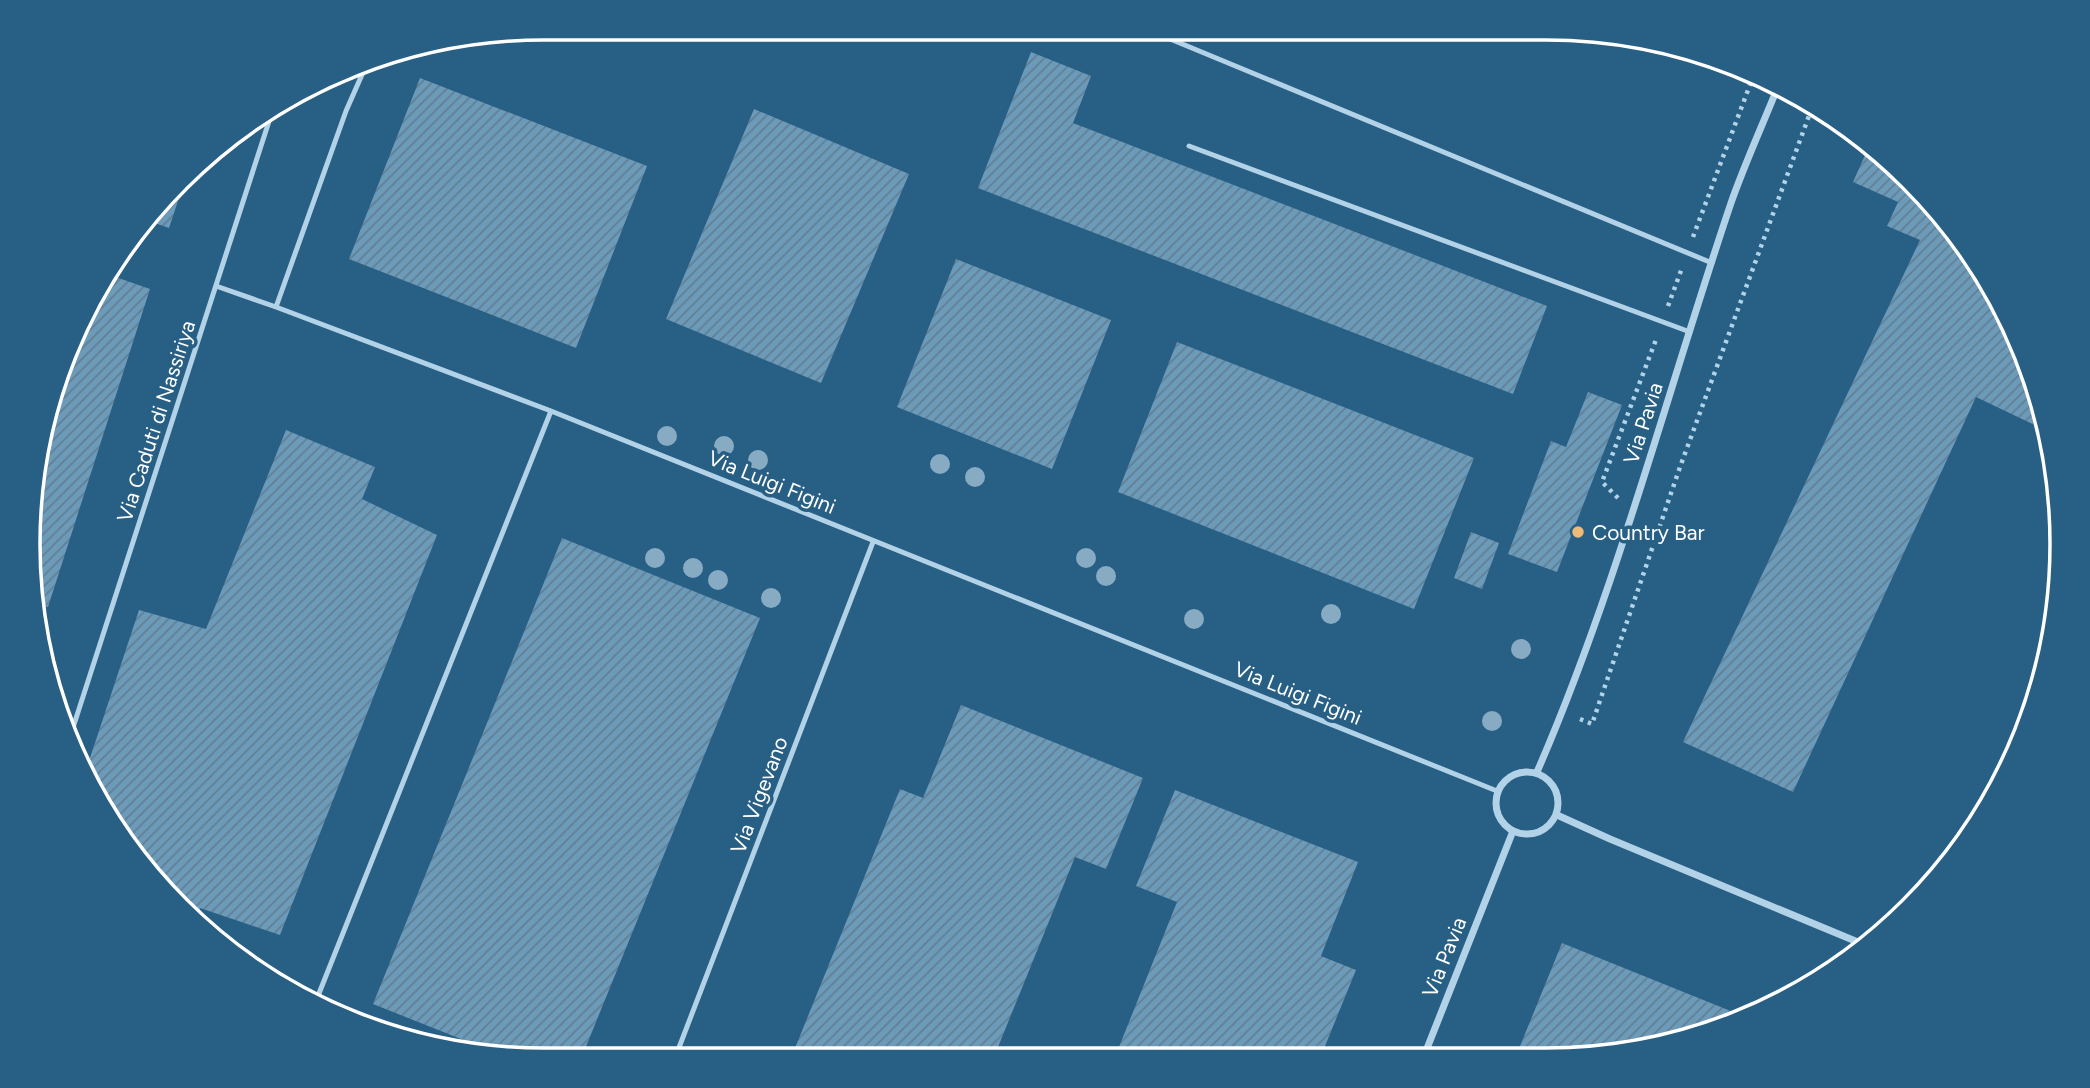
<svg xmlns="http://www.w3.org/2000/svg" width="2090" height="1088" viewBox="0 0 2090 1088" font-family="Figtree,sans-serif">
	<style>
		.building { fill: url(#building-hatch) }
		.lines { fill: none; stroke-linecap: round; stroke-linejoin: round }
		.path { stroke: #b2d2e7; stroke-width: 4.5; stroke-dasharray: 3.5 5; stroke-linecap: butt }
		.lane { stroke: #b2d2e7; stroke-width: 5 }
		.street { stroke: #b2d2e7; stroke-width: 7 }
		.tree { fill: #87abc3 }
		.poi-dot { fill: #efb978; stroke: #285f84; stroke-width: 2.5 }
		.labels { text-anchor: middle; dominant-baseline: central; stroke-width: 7; stroke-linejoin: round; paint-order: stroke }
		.street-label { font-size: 21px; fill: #fff; stroke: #285f84 }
		.poi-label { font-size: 21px; fill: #fff; stroke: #285f84; text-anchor: start }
		.rim { fill: none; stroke: #fff; stroke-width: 3.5 }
	</style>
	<defs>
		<pattern id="building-hatch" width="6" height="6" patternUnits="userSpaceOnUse" patternTransform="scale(1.75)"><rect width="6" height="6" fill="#6c9ab9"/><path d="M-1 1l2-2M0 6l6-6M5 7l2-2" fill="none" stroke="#617f93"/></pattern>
	</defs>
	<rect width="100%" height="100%" fill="#285f84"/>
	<path class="building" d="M1031,52L1091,76L1073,123L1547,306L1513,394L978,188Z
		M420,78L647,166L576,348L349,259Z
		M754,109L909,174L821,383L666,319Z
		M1870,144L1934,204L1993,286L2035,379L2047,431L1976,397L1793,792L1683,742L1920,240L1887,226L1898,202L1853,182Z
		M184,183L169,228L149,221Z
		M956,259L1111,320L1052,469L897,407Z
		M107,274L150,289L48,607L33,603L29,578L45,411Z
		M1177,342L1474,458L1414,609L1118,492Z
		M1588,392L1622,405L1557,572L1508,554L1551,441L1566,447Z
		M286,430L375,467L362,499L437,535L280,935L200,908L196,921L179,909L84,776L139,610L206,629Z
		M1471,532L1499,543L1482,589L1454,578Z
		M562,538L760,618L581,1059H511L373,1004Z
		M961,705L1143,778L1106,869L1075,857L994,1057L791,1058L900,789L923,798Z
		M1175,790L1358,862L1321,956L1356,970L1321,1056L1115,1057L1177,902L1136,886Z
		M1562,943L1748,1018L1614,1056H1516Z"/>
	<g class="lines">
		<path class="path" d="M1693,237L1754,74
			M1668,306L1682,268
			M1618,498L1602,482L1657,337
			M1580,719L1592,724L1680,467L1813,105"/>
		<path class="lane" d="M1146,29L1712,263
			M368,61L346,111L276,307L551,411L1497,791
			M1189,146L1690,332
			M216,286L276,307
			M69,740L272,112
			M314,1006L551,411
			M675,1058L873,542"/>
		<path class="street" d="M1496 803a31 31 0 1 1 62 0a31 31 0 1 1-62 0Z
			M1537,772C1617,588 1667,392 1731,203C1745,163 1763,124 1779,84
			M1557,815L1610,839L1865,945
			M1424,1056L1513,831"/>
	</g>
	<g class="tree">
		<circle cx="667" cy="436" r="10"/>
		<circle cx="724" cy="446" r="10"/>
		<circle cx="758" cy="460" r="10"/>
		<circle cx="940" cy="464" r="10"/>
		<circle cx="975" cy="477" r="10"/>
		<circle cx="655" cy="558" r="10"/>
		<circle cx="1086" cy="558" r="10"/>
		<circle cx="693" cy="568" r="10"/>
		<circle cx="1106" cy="576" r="10"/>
		<circle cx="718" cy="580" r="10"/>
		<circle cx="771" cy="598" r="10"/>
		<circle cx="1331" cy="614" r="10"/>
		<circle cx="1194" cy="619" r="10"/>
		<circle cx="1521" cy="649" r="10"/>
		<circle cx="1492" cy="721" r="10"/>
	</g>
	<circle class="poi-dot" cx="1578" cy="532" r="7"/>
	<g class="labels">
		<g class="street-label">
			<text transform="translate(156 421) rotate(-72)">Via Caduti di Nassiriya</text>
			<text transform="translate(1643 423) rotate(-72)">Via Pavia</text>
			<text transform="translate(772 482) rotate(22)">Via Luigi Figini</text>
			<text transform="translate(1298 693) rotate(22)">Via Luigi Figini</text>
			<text transform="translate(759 795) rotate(-69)">Via Vigevano</text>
			<text transform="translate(1444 957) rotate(-68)">Via Pavia</text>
		</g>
		<g class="poi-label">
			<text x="1592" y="532">Country Bar</text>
		</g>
	</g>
	<path d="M0 0H2090V1088H0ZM544 40H1546A504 504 0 0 1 2050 544V544A504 504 0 0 1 1546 1048H544A504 504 0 0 1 40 544V544A504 504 0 0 1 544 40Z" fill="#285f84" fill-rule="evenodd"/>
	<path class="rim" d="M544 40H1546A504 504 0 0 1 2050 544V544A504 504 0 0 1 1546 1048H544A504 504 0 0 1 40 544V544A504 504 0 0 1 544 40Z"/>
</svg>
